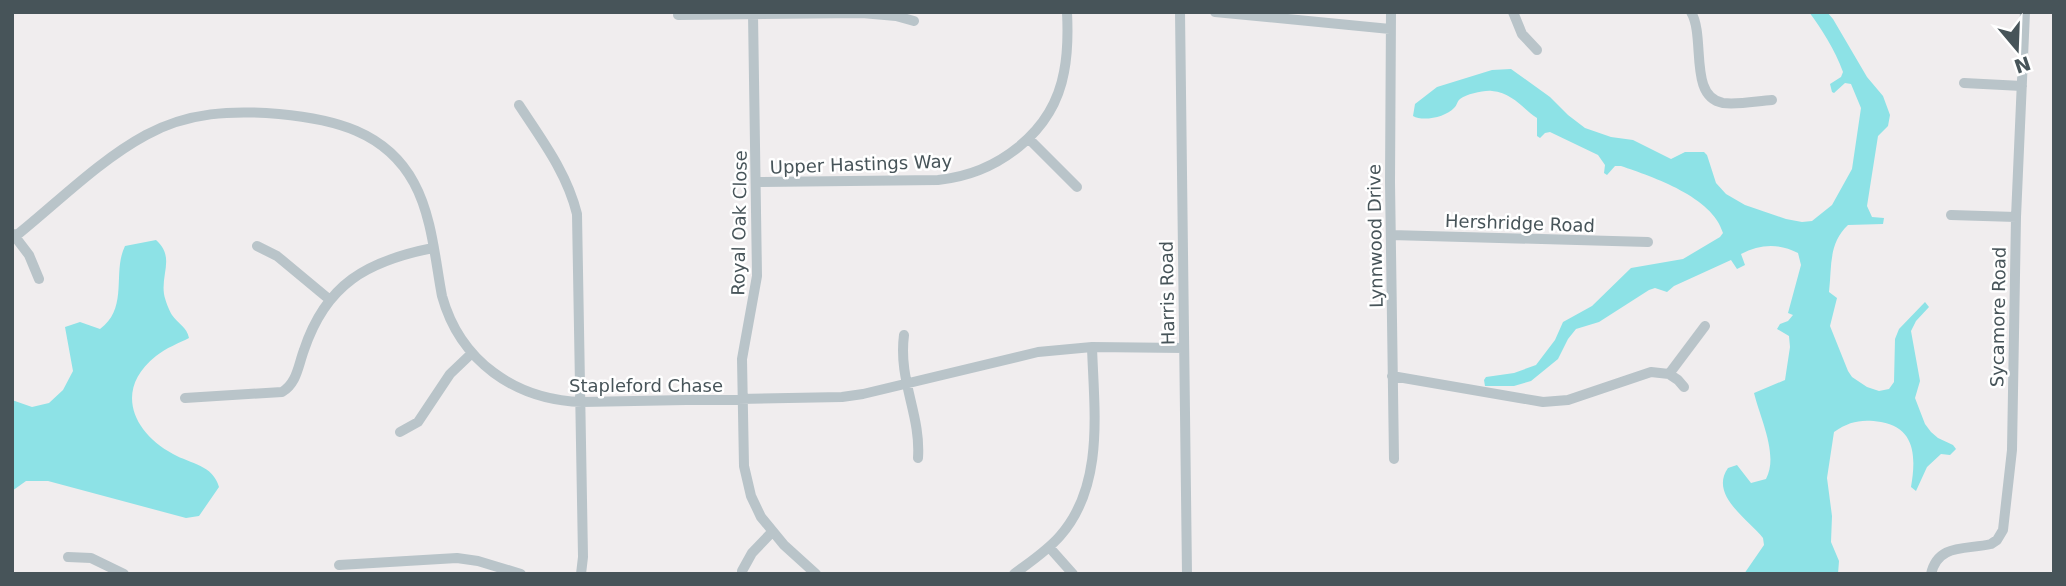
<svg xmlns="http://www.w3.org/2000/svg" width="2066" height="586" viewBox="0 0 2066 586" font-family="'DejaVu Sans',sans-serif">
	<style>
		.water { fill: #8de2e6 }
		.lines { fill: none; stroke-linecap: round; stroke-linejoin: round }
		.minor { stroke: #b9c4c9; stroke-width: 10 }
		.labels { text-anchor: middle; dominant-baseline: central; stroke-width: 5; stroke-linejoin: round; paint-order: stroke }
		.street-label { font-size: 18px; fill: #475459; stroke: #fff }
	</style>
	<rect width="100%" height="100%" fill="#f0edee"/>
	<path class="water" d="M1809,12H1827L1833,19L1867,77L1883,96L1890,115L1888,126L1878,136L1867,206L1872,217L1884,218L1883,224L1848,225C1828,244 1832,267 1829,292L1837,298L1830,326L1848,371L1852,377L1867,387L1879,391L1889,389L1894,382L1895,339L1899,329L1925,302L1929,307L1916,321L1911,331L1920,381L1915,398L1925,424L1931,432L1938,438L1953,445L1956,449L1950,455L1941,454L1927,467L1916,491L1911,487C1916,458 1916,428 1881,422C1862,419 1850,421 1834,432L1827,478L1832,516L1831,542L1839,561L1838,574H1744L1764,545L1763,538C1748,519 1709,495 1728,468L1737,465L1751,483L1766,479C1779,455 1760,418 1754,393L1785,380L1790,347L1789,336L1777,329L1780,324L1788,321L1793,315L1788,313L1801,265L1798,253C1779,243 1760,244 1741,254L1745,265L1737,269L1731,260L1674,286L1667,292L1655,288L1649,290L1599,322L1576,329L1568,339L1558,359L1531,381L1514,386H1485L1484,380L1486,377L1514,373L1536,365L1555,340L1563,322L1592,306L1631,268L1683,259L1720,237L1723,233C1713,197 1653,177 1621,166H1615L1607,175L1604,173L1605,165L1598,155L1550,132L1545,133L1540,138L1537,136V118C1523,109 1513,93 1492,91C1484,90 1467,94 1460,99C1457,101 1457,106 1454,108C1446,117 1423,122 1413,116L1415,104L1437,87L1492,70L1511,69L1550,97L1568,115L1585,128L1611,137L1633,140L1671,159L1685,152H1704L1707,155L1716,183L1726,194L1745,205L1786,219L1802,222L1812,221L1832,205L1852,169L1861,108L1851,84L1845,83L1834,93L1832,92L1830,84L1841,77L1843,72C1835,50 1821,28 1809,12Z
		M156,240C175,257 161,273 164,294C165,300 169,310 172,315C178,324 187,327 189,338C179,343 166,348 156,356C114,389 132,432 173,454C191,464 213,465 219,487L199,516L186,518L48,481H26L12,491V400L32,407L49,403L63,390L73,371L65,327L80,322L100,329C129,308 112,272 125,246Z"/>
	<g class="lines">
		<path class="minor" d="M1180,12L1187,574
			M1215,12L1390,29
			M1391,12L1390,182L1394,459
			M1513,12L1522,34L1537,50
			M1691,12C1706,37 1688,97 1723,103C1738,105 1757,101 1772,100
			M753,14L757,276L742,359L744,466L751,496L761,517L784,545L816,574
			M678,15L862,13L896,16L914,21
			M1964,83L2022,86
			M519,105C542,140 567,173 577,214L583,557L581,574
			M1029,139L1077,187
			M756,182L938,180C997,174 1053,133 1064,72C1068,52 1068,32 1067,12
			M1951,215L2016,217
			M13,234L29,255L39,279
			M1391,235L1648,242
			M12,239C55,205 98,161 146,135C188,112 232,110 279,114C333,119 386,131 414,183C432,216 435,259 442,296C460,361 515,400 582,402L842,397L863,394L1038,352L1092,347L1184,348
			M257,246L277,256L330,300
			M904,335C898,381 921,414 918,458
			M1669,374L1705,326
			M1392,376L1543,402L1568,400L1651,372L1669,374L1678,380L1684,387
			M185,398L282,392C297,383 298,366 304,350C326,284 367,261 433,248
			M400,432L418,422L450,374L472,353
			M1049,547L1073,574
			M68,557L91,558L124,574
			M339,565L457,558L478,561L521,574
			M742,571L752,553L772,532
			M1014,574C1030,562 1047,551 1060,536C1105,485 1094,410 1092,347
			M1931,574C1938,543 1966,550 1991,544L1997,540L2003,530L2012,450L2016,217L2025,12"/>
	</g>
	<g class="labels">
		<g class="street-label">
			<text transform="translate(861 164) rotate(-2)">Upper Hastings Way</text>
			<text transform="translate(739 223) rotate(-89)">Royal Oak Close</text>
			<text transform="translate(1520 223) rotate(2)">Hershridge Road</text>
			<text transform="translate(1375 236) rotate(-91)">Lynnwood Drive</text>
			<text transform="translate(1167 293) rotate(-91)">Harris Road</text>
			<text transform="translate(1998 317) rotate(-89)">Sycamore Road</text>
			<text x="646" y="385">Stapleford Chase</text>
		</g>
	</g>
	<rect width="2066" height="586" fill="none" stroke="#475459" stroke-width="28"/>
	<g transform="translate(2017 49) rotate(161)" stroke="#ffffff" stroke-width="5" paint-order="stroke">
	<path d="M0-5L12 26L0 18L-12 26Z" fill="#475459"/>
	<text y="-10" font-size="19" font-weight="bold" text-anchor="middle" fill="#475459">N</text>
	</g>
</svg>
